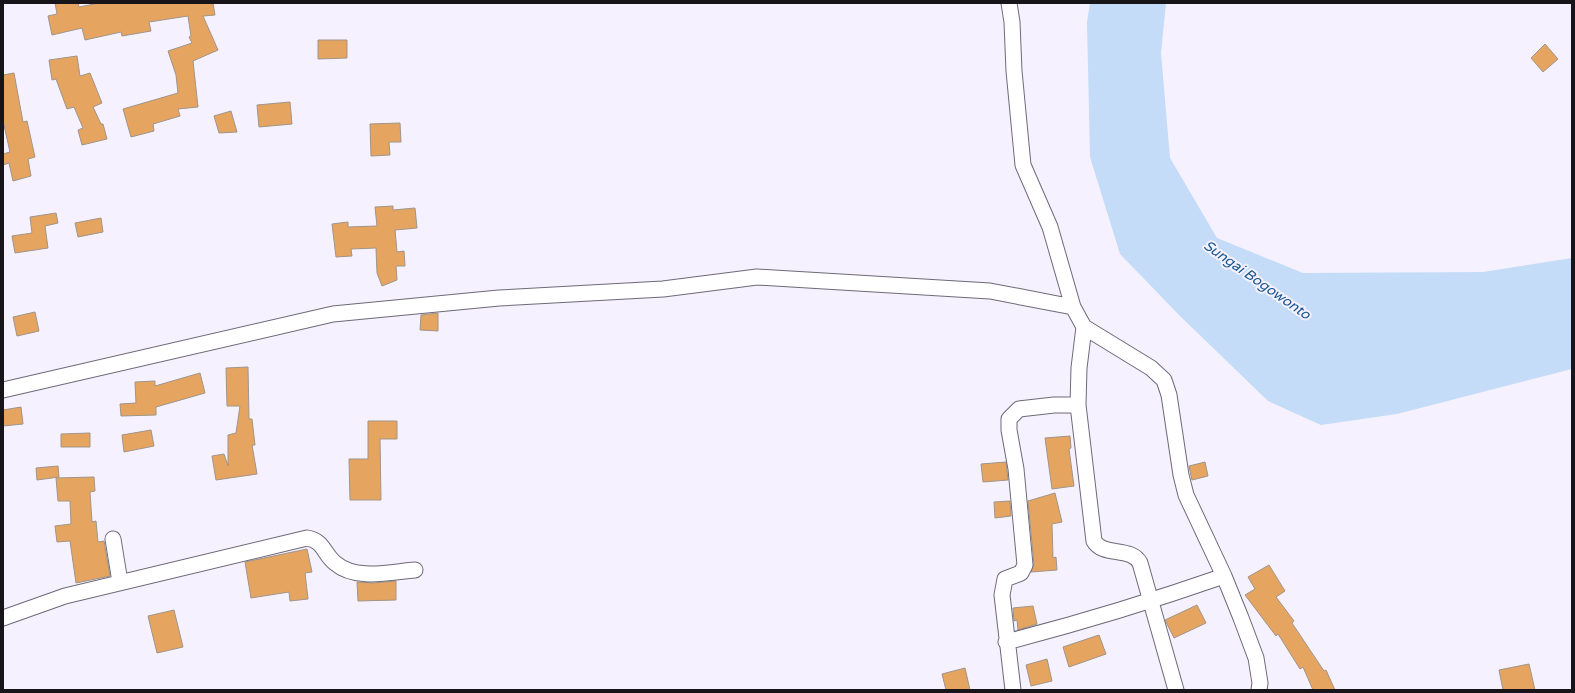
<svg xmlns="http://www.w3.org/2000/svg" width="1575" height="693" viewBox="0 0 1575 693" font-family="'Varela Round',sans-serif">
	<style>
		.water { fill: #c4dcf7 }
		.building { fill: #e5a561; stroke: #a19488 }
		.lines { fill: none; stroke-linecap: round; stroke-linejoin: round }
		.minor-casing { stroke: #6e6978; stroke-width: 17 }
		.minor { stroke: #fff; stroke-width: 15 }
		.labels { text-anchor: middle; dominant-baseline: central; stroke-width: 4; stroke-linejoin: round; paint-order: stroke }
		.water-label { font-size: 14px; font-style: italic; fill: #175590; stroke: #f5f1ff }
	</style>
	<rect width="100%" height="100%" fill="#f5f1ff"/>
	<path class="water" d="M1090,3H1166L1161,53L1170,158L1217,238L1303,273L1483,272L1572,258V369L1397,414L1321,425L1268,401L1180,316L1120,254L1090,157L1087,22Z"/>
	<path class="building" d="M55,3H78L79,7L99,3H213L215,15L203,16L218,50L193,61L198,107L178,109L180,116L153,124L154,131L131,137L123,109L178,93L176,75L168,51L192,43L189,37L191,36L188,16L149,22L151,31L122,36L121,32L85,40L82,28L52,35L48,16L57,14Z
		M318,40H347V58L318,59Z
		M1545,44L1558,59L1543,72L1531,58Z
		M77,56L80,76L90,73L102,103L93,107L101,124H103L107,139L82,145L78,130L83,128L74,107L67,109L56,79L52,80L49,60Z
		M14,73L23,122L27,121L35,157L28,159L31,176L13,181L9,163L3,165V154L10,152L3,121V75Z
		M290,102L292,124L259,127L257,105Z
		M231,111L237,132L219,133L214,116Z
		M400,123L401,142H389L390,155L371,156L370,124Z
		M393,206V210L415,208L417,228L395,230L397,252L404,251L405,266H396L397,280L382,286L377,273L376,248L351,249L352,256L336,257L332,224L348,222V227L377,226L375,207Z
		M56,213L58,223L45,226L48,248L15,253L12,236L32,233L30,217Z
		M101,218L103,232L78,237L75,223Z
		M35,312L39,331L17,336L13,317Z
		M438,313V331L420,330L421,315Z
		M248,367L249,419H252L255,445H252L257,474L216,480L212,456L224,454L228,466V435L236,433L240,406H227L226,368Z
		M200,373L205,393L156,407V415L121,416L120,404L136,403L135,382L155,381V386Z
		M21,407L23,424L3,426V410Z
		M368,421H397V439H380L381,500H350L349,459H368Z
		M151,430L154,446L124,452L122,435Z
		M90,433V447H61V434Z
		M1070,436L1071,448L1069,449L1074,486L1052,489L1045,438Z
		M1006,462L1008,480L983,482L981,464Z
		M1205,462L1208,476L1192,480L1189,466Z
		M58,466L59,477L37,480L36,468Z
		M94,477L95,491L90,492L92,522L96,521L98,542L104,541L110,576L76,583L70,541L57,542L55,526L71,524L70,501H58L56,478Z
		M1055,493L1062,522L1052,524L1053,558L1056,557L1057,570L1031,572L1034,564L1028,501Z
		M1010,501L1011,516L995,518L994,502Z
		M307,549L312,572L305,573L308,599L290,601L289,592L251,598L245,562Z
		M1269,565L1285,591L1276,597L1294,621L1292,623L1324,671L1326,670L1335,690H1313L1303,667L1300,669L1278,634L1276,636L1245,595L1255,589L1248,577Z
		M396,581V600L358,601L357,582L373,583Z
		M1197,605L1206,623L1174,638L1165,620Z
		M1033,606L1037,624L1018,630L1017,620L1014,621L1013,608Z
		M174,610L183,647L157,653L148,616Z
		M1099,635L1106,654L1069,667L1063,647Z
		M1047,659L1052,681L1031,686L1026,665Z
		M1529,664L1535,690H1503L1499,670Z
		M965,668L970,690H946L942,674Z"/>
	<g class="lines">
		<g class="minor-casing">
			<path id="minor" d="M1009,3L1012,22L1014,71L1023,165L1050,227L1073,307L1084,327L1151,368L1164,380L1169,395L1181,475L1186,495L1224,576L1241,618L1256,658L1260,683L1259,690
				M1084,327L1079,368L1078,405L1094,541C1103,557 1131,546 1140,563L1176,690
				M3,390L333,314L499,298L663,289L757,277L990,291L1073,307
				M113,539L120,582
				M3,618L65,596L307,538C324,541 323,553 335,563C356,581 390,572 415,570
				M1006,642C1080,623 1152,601 1224,576
				M1013,690L1002,595L1005,579L1021,573L1025,565L1016,469L1009,430V419L1019,409L1054,405H1078"/>
		</g>
		<use href="#minor" class="minor"/>
	</g>
	<g class="labels">
		<g class="water-label">
			<text transform="translate(1257 280) rotate(35)">Sungai Bogowonto</text>
		</g>
	</g>
	<rect width="1575" height="693" fill="none" stroke="#17151a" stroke-width="8"/>
</svg>
